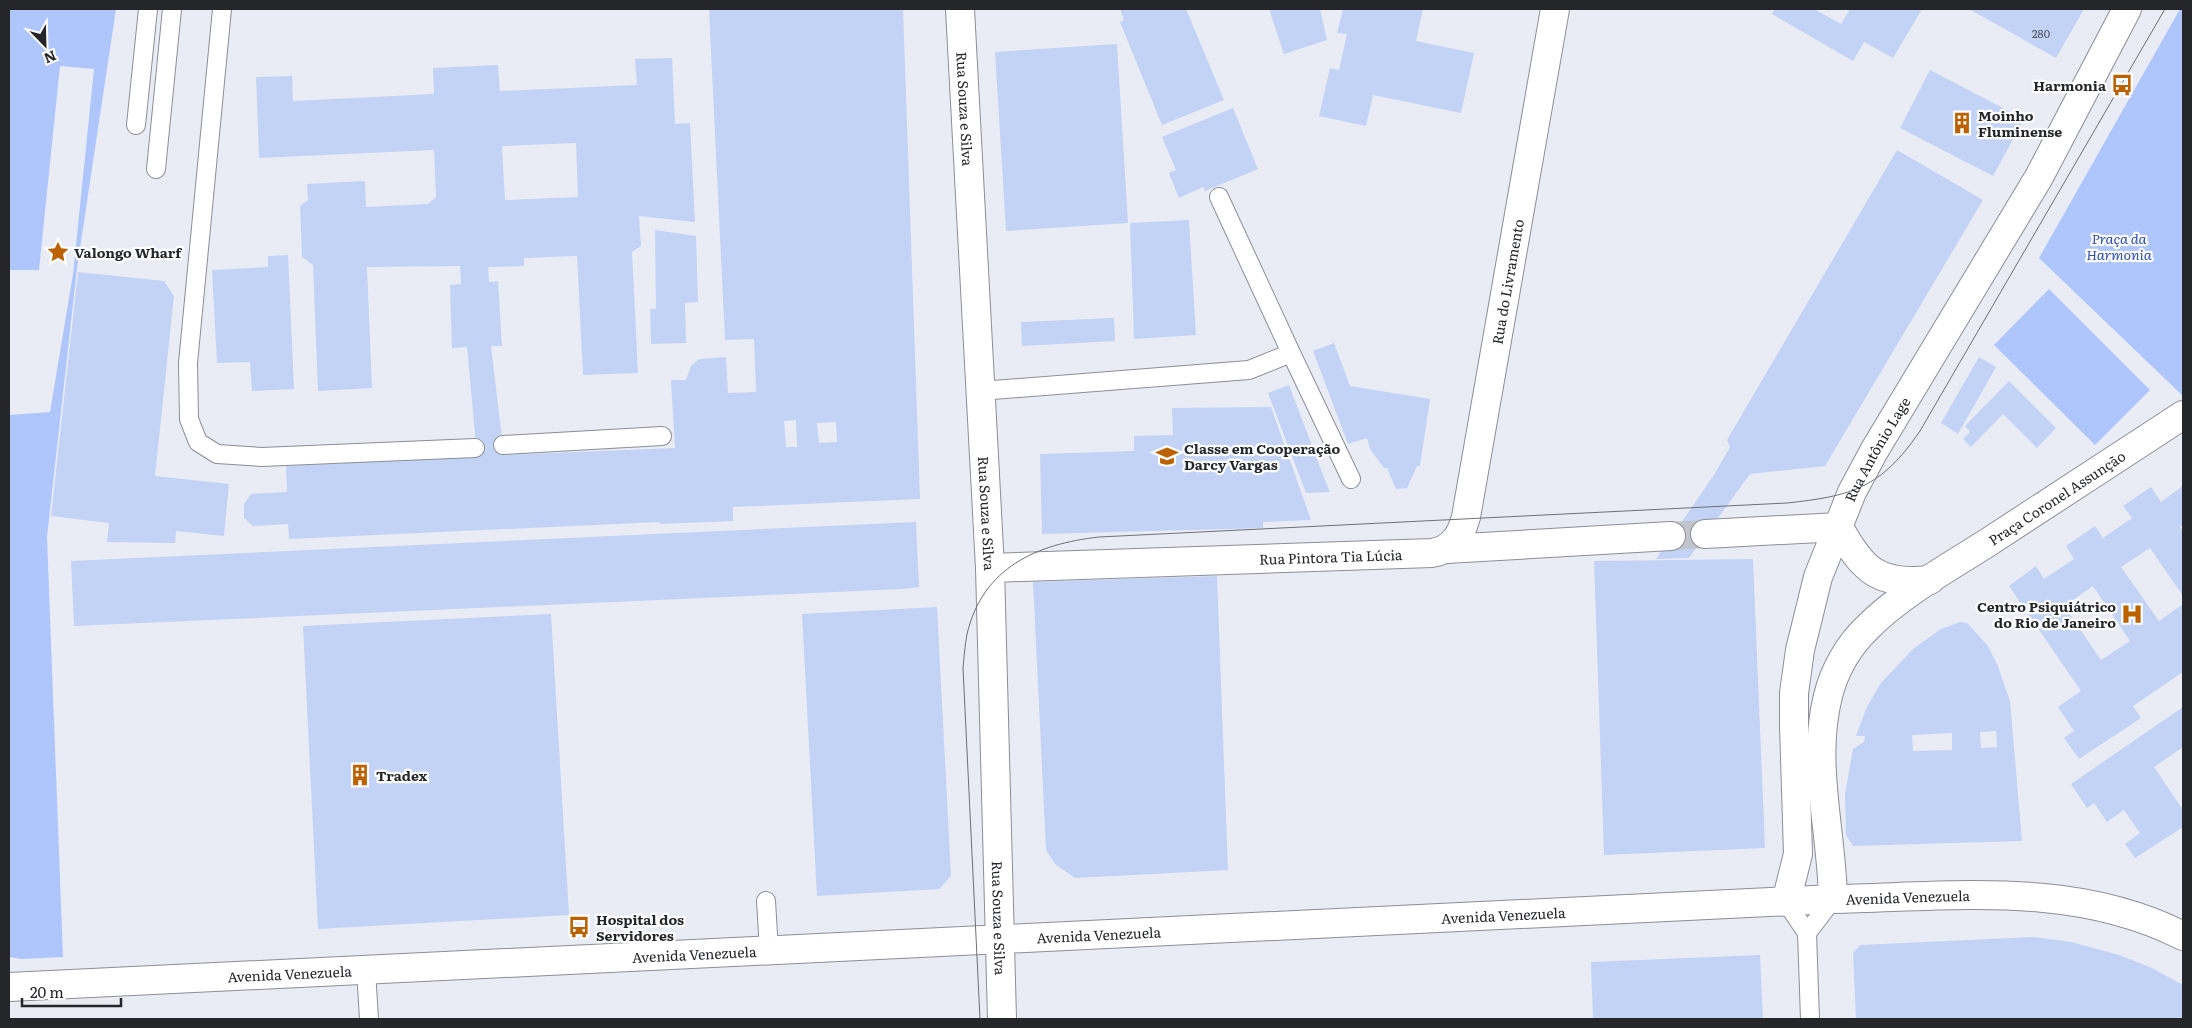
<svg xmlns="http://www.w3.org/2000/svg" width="2192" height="1028" viewBox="0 0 2192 1028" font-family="Literata,serif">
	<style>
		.green { fill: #afc6fc }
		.building { fill: #c3d3f5; fill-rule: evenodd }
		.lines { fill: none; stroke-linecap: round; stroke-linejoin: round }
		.pedestrian-tunnel { stroke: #c2c4cc; stroke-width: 28; stroke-dasharray: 28 14; stroke-linecap: butt }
		.service-casing { stroke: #8a8e96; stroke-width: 20 }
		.pedestrian-casing { stroke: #8a8e96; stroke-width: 30 }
		.minor-casing { stroke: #8a8e96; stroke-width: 30 }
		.tertiary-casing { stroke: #8a8e96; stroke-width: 30 }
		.primary-casing { stroke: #8a8e96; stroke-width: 30 }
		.service { stroke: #fff; stroke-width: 18 }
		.pedestrian { stroke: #fff; stroke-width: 28 }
		.minor { stroke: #fff; stroke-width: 28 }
		.tertiary { stroke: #fff; stroke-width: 28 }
		.primary { stroke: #fff; stroke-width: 28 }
		.tram { stroke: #6e7075; stroke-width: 1 }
		.labels { text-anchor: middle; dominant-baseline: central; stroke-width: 4.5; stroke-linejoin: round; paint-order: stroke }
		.number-label { font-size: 11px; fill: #4c515c }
		.poi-label { font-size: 14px; font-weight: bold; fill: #252629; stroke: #fff; text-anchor: start }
		.street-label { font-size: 14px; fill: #252629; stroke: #fff }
		.park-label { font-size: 14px; font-style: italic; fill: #2f4fae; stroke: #fff }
	</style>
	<rect width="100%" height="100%" fill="#e9ecf5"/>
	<path class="green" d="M9,9H116L77,268L47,537L63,957L22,959L9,957V415L50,412L73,274L94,69L60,66L39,270H9Z
		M2180,9H2183V396L2039,258Z
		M2049,289L2150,390L2095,445L1994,345Z"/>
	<path class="building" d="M709,9H903L920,499L733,507V521L660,524L659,522L289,539L288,524L253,526L244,518V504L251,494L287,492L286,466L477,456L467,347L452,348L450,285L461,284L460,266L367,267L372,388L318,391L313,265L302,257L300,206L308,200L307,184L365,181L366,207L428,204L436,197L434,150L259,158L256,77L292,76L293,101L434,94L433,68L498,65L500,91L637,85L635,59L672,58L675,124L690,123L695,222L639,216L641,246L632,252L638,373L583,375L577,256L524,258V266L488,267L489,282L498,281L502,346H491L504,455L675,448L671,380H686L691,366L699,359L726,357L728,393L756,392L754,339L725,340ZM576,143L578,197L505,200L502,146ZM796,420L797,447H786L784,421ZM836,422L837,442L819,443L817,423Z
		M1120,9H1186L1224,100L1162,125L1120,22L1124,20Z
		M1269,9H1320L1327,40L1284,54Z
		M1343,9H1423L1416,41L1474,53L1461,113L1373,95L1366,126L1319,116L1330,68L1339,70L1347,34L1337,33Z
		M1775,9H1814L1841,24L1850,9H1922L1893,58L1864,42L1853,61L1772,14Z
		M1969,9H2084L2056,58Z
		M1117,44L1128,223L1006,231L995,52Z
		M1930,70L2024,119L1993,176L1900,128Z
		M1233,108L1258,169L1205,191L1203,187L1179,198L1169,173L1176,170L1162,137Z
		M1897,150L1983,200L1825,466L1750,474L1689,558L1656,559L1714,475L1730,447L1727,440Z
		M1189,220L1196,335L1134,339L1130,223Z
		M655,230L696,236L698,302L685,303L686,343L651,344L650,309H656Z
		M288,255L294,389L252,391L250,362L217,363L212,270L268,267V256Z
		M78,272L164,281L174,296L155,476L229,484L224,536L176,531L175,543L107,542L109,523L51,516Z
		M1114,318L1115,341L1022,346L1021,322Z
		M1334,343L1350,386L1430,399L1420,466H1417L1407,488L1396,489L1387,468H1384L1370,449L1367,438L1348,444L1313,351Z
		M1979,357L1996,367L1958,434L1941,423Z
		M2009,381L2056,428L2037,448L2003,414L1971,447L1963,439L1970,432L1965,426Z
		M1289,385L1325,480L1330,492L1306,493L1268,393Z
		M1271,407L1311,520L1263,522V528L1042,534L1040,454L1134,451V436L1173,435L1172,408Z
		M2183,486V525L2180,527L2183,532V596L2150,548L2121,567L2159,621L2183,604V672L2133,706L2141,718L2079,759L2064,738L2074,731L2058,707L2081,691L2009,586L2036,566L2044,579L2074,559L2066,546L2095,526L2103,538L2132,518L2123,506L2151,487L2161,502ZM2093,586L2130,641L2101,660L2064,606Z
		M916,522L919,587L903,589L74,626L71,561Z
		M1753,559L1765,848L1604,855L1594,561Z
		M1217,576L1228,870L1075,878L1055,864L1046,850L1033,582Z
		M937,607L951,876L939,889L817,896L802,614Z
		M551,614L569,915L318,929L303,626Z
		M1960,622L1967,623L1988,646L1997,664L2010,701L2022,841L1853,846L1846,835L1845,794L1853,749L1864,742L1865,736H1856L1866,709L1880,684L1913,649L1941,629ZM1996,731L1997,747L1981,748L1980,732ZM1952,733V750L1913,751L1912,735Z
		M2183,707V747L2154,767L2183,810V827L2135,858L2125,844L2140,833L2124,810L2107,822L2094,803L2087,808L2071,784Z
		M2034,937L2071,942L2119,955L2152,968L2183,985V1019H1856L1853,953L1860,945Z
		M1760,955L1763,1019H1593L1591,962Z"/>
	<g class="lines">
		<path class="pedestrian-tunnel" d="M1671,536L1705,534"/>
		<g class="service-casing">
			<path id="service" d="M222,9L188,363L189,419L198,442L217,454L262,457L475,448
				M136,125L148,9
				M156,169L172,9
				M1291,353L1351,479
				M980,391L1249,370L1291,353L1219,197
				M503,445L662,436
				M766,901L769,951
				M1786,902L1807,933L1810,1019
				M1807,933L1833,899
				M366,970L369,1019"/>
		</g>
		<g class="pedestrian-casing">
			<path id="pedestrian" d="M1705,534L1839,527
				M1447,549L1671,536"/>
		</g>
		<g class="minor-casing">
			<g id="minor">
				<path id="s1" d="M960,9L990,568L1002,1019"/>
				<path id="s2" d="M990,568L1432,553C1452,550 1461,536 1466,517L1555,9"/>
			</g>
		</g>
		<g class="tertiary-casing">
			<g id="tertiary">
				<path d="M1839,527C1862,570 1879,586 1930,580"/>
				<path id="s3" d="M1833,899C1832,832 1811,763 1828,696C1834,671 1848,646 1867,628C1897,597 1947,568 1984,545C2050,502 2117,458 2183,415"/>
				<path id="s4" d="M1786,902L1798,854L1794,725V693L1800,650L1818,577L1852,492L1874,451L2039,177L2127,9"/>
			</g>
		</g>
		<g class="primary-casing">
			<g id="primary">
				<path id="s5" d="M9,987L1833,899C1951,897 2074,880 2183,936"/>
			</g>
		</g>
		<use href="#service" class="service"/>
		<use href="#pedestrian" class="pedestrian"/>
		<use href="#minor" class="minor"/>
		<use href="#tertiary" class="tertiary"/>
		<use href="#primary" class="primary"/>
		<path class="tram" d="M980,1019L963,668C964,657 965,645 967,634C983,567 1037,544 1099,537L1787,503C1852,496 1881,488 1920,431L2165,9"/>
	</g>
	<defs>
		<g id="bus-bare" transform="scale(1.725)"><path d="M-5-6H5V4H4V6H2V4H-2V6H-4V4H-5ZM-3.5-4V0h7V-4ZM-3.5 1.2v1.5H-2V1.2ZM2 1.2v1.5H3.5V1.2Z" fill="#bb6100" stroke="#fff" stroke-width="2.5" paint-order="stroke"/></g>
		<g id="building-bare" transform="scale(1.725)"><path d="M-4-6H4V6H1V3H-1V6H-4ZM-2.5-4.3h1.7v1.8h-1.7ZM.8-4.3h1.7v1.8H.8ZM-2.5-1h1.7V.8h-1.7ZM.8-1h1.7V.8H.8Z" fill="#bb6100" stroke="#fff" stroke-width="2.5" paint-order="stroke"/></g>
		<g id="sight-bare" transform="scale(1.725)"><path d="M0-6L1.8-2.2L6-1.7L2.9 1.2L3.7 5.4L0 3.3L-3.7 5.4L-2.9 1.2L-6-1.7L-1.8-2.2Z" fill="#bb6100" stroke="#fff" stroke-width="2.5" paint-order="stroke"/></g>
		<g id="school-bare" transform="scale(1.725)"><path d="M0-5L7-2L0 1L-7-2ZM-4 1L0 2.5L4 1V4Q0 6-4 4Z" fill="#bb6100" stroke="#fff" stroke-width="2.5" paint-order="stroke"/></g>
		<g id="hospital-bare" transform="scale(1.725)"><path d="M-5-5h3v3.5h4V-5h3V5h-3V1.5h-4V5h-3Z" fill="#bb6100" stroke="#fff" stroke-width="2.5" paint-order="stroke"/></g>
	</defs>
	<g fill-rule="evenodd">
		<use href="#bus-bare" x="2122" y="85"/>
		<use href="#building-bare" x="1962" y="123"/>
		<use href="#sight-bare" x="58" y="252"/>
		<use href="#school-bare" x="1167" y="456"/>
		<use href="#hospital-bare" x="2132" y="614"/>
		<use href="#building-bare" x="360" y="775"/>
		<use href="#bus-bare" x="579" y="927"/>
	</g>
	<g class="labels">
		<g class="number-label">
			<text x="2041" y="33">280</text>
		</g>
		<g class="poi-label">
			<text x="2106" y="85" text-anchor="end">Harmonia</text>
			<text x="1978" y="115">Moinho<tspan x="1978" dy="16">Fluminense</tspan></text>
			<text x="74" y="252">Valongo Wharf</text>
			<text x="1184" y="448">Classe em Cooperação<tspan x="1184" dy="16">Darcy Vargas</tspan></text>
			<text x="2116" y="606" text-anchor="end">Centro Psiquiátrico<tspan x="2116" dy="16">do Rio de Janeiro</tspan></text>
			<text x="376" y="775">Tradex</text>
			<text x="596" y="919">Hospital dos<tspan x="596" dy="16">Servidores</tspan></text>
		</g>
		<g class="street-label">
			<text stroke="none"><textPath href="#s1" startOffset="100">Rua Souza e Silva</textPath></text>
			<text stroke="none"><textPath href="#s2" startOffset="734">Rua do Livramento</textPath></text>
			<text stroke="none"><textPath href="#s4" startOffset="470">Rua Antônio Lage</textPath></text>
			<text stroke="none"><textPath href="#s3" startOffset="514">Praça Coronel Assunção</textPath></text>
			<text stroke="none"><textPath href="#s1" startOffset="505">Rua Souza e Silva</textPath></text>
			<text stroke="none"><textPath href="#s2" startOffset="341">Rua Pintora Tia Lúcia</textPath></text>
			<text stroke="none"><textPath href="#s5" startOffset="1901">Avenida Venezuela</textPath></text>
			<text stroke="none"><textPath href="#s5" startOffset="1496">Avenida Venezuela</textPath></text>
			<text stroke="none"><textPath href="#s1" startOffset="910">Rua Souza e Silva</textPath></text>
			<text stroke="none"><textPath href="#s5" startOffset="1091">Avenida Venezuela</textPath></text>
			<text stroke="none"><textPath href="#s5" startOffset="686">Avenida Venezuela</textPath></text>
			<text stroke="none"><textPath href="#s5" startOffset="281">Avenida Venezuela</textPath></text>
		</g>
		<g class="park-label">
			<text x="2119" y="238">Praça da<tspan x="2119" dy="16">Harmonia</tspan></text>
		</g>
	</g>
	<rect width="2192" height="1028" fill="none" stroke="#252629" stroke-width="20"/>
	<g transform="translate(45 45) rotate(157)" stroke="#ffffff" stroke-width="4" paint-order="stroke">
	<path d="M0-4L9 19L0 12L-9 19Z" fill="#252629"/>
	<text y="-8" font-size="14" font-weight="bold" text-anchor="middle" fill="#252629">N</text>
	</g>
	<path d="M22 998v8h99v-8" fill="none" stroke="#252629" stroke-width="2.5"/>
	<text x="30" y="998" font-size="15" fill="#252629" stroke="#ffffff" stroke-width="4" paint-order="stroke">20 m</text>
</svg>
